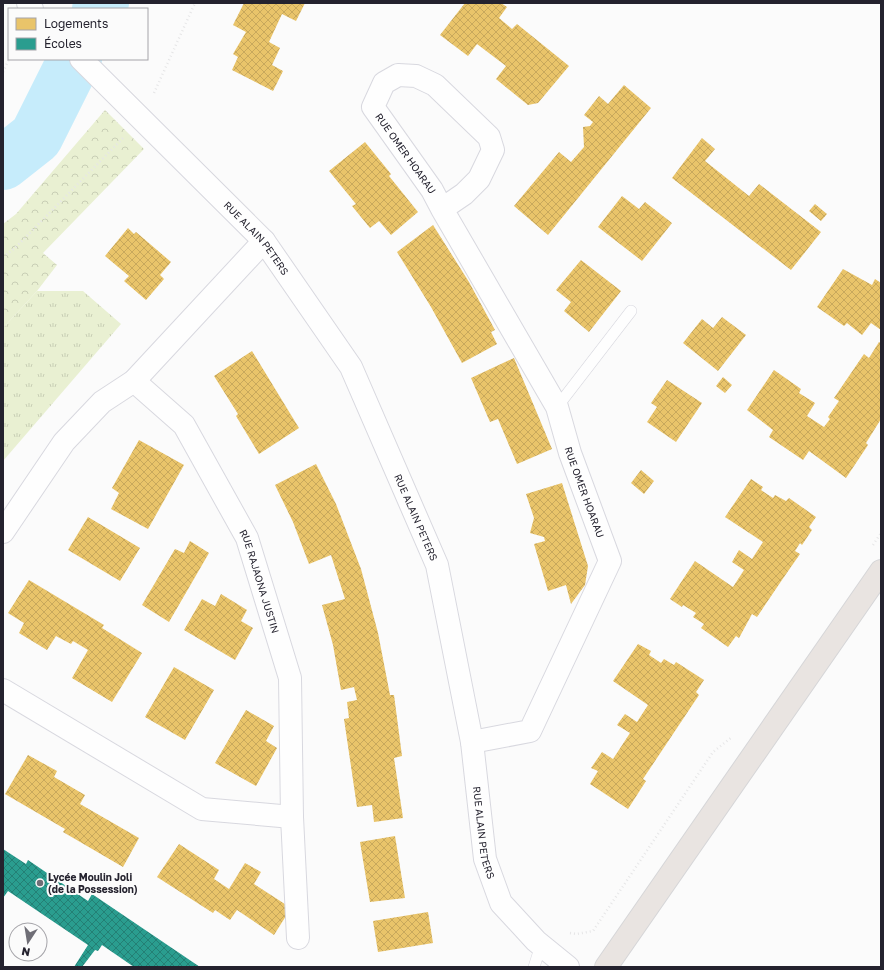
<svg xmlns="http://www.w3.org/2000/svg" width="884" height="970" viewBox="0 0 884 970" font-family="'Golos Text',sans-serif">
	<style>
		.grass { fill: url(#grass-tufts) }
		.park { fill: url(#park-crowns) }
		.homes { fill: url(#homes-cross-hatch) }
		.schools { fill: url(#schools-cross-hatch) }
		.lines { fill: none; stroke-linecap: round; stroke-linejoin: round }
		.river { stroke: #c6ecfb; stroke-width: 54 }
		.lane-casing { stroke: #d8d8df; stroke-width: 12 }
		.street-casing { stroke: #d8d8df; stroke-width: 24 }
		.primary-casing { stroke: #d6d6d8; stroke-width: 24 }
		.path { stroke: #e6e6e7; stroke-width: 2.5; stroke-dasharray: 1 3; stroke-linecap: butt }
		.lane { stroke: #fefefe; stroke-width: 11 }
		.street { stroke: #fefefe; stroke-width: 22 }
		.primary { stroke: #e9e4e1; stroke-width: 22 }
		.poi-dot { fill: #6f6e76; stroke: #fbfbfb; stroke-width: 1.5 }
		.labels { text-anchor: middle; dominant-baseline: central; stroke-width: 4; stroke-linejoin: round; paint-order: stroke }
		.street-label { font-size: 10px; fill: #24222e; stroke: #fbfbfb }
		.poi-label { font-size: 10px; font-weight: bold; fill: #24222e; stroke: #fbfbfb; text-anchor: start }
	</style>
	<defs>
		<pattern id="grass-tufts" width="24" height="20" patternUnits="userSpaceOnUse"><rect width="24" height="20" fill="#e9f0d2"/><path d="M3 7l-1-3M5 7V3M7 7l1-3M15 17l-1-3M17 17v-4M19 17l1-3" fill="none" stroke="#c8ceb5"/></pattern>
		<pattern id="park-crowns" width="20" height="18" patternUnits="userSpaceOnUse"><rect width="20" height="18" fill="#e9f0d2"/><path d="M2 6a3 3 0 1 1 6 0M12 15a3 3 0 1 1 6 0" fill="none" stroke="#c8ceb5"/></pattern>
		<pattern id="homes-cross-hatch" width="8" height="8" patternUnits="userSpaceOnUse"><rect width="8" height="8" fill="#e9c46a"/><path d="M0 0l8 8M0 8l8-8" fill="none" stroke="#c8a85c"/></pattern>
		<pattern id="schools-cross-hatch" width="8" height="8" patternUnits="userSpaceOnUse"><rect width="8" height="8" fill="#2a9d8f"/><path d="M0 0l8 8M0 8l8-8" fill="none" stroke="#248075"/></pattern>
	</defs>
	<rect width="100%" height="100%" fill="#fbfbfb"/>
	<path class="grass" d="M37,291H83L121,324L3,461V328Z"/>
	<path class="park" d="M105,110L144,149L43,253L57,265L37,291L3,328V224L16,214Z"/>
	<path class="homes" d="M244,3H305L296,21L282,14L269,42L280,48L272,65L283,71L273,91L232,70L238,57L233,54L246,32L233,25Z
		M465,3H501L507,7L499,18L512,29L517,24L569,66L538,103L528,105L496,79L506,66L477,44L468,56L440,35Z
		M624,85L651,108L548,235L514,206L559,152L571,162L584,147L583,127L590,126L593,122L584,115L599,96L608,104Z
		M702,138L715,149L705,161L749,196L759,184L821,232L791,270L672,178Z
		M365,142L391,174L389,176L418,212L391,235L379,221L370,228L352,206L356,204L329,171Z
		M622,196L639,209L645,202L672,223L642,261L598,227Z
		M815,204L827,214L821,221L809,211Z
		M433,225L469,282L495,330L491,332L497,344L462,363L431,307L397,252Z
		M128,228L134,234L136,232L171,262L160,275L164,279L146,300L124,281L129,276L105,256Z
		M581,260L621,291L589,332L564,311L571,302L556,290Z
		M843,269L872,285L875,279L881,283V330L871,323L862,335L847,323L844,326L817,307Z
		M722,317L746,335L718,371L683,343L702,319L713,328Z
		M879,342L881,343V419L866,443L868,445L846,478L809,451L803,460L769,437L773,430L747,410L774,370L801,389L799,393L815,403L807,416L824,427L830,419L828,417L839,401L834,398L864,354L869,358Z
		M252,351L299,428L259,454L236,416L238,414L214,376Z
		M514,358L552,449L517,464L498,419L490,422L471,378Z
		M723,377L732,385L725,393L716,386Z
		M667,380L702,403L676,442L647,422L657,407L651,403Z
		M139,440L184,465L148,529L111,509L119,493L112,488Z
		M316,464L336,504L361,569L378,633L390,695H394L402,756L394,758L403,818L374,822L372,805L357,807L344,719L349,718L347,702L357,700L354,687L341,690L333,645L322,605L345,599L331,555L309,564L293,522L275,485Z
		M641,470L654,481L644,494L631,483Z
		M751,479L763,487L761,490L773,498L775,495L786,501L789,498L816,517L809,527L812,530L802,545L800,543L795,551L800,554L784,577L757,617L752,614L739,638L736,636L728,647L701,628L704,624L693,617L696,613L683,605L682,607L670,599L695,561L733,587L744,570L732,562L739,550L752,559L763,542L725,517Z
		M562,483L588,566L585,585L571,604L566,585L548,591L534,544L545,541L544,537L530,533L534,518L526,494Z
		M88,517L140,548L120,581L68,550Z
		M190,541L209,553L169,622L142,605L175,549L184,553Z
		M29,580L104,625L102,628L142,653L112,702L72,678L88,650L73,641L71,644L56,636L47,650L19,633L24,623L8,613Z
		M221,594L247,610L241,621L253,628L235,660L184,630L202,599L215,606Z
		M638,644L651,651L649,655L661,663L664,659L674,665L676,662L704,680L696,692L699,695L643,779L646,781L628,809L590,784L598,771L591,768L602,752L613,759L630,733L617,725L625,714L637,722L648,705L613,681Z
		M174,667L214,690L185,740L145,717Z
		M246,710L274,726L266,741L277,748L256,786L215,763Z
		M28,755L57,771L54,777L85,795L80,804L139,838L123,867L63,832L65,829L5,794Z
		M395,836L405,898L370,902L360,842Z
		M179,844L219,870L214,879L229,889L245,863L261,872L254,884L291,908L274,935L237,910L230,920L215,910L213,913L157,877Z
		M428,912L433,943L378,952L373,921Z"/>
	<path class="schools" d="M3,849L26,864L28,860L88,901L92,894L200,967H134L102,945L98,951L95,950L82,967H74L88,945L8,891L3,898Z"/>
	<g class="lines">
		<path class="river" d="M99,9L102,3
			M3,163L36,137L75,59"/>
		<g class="lane-casing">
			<path id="lane" d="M557,407L631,311
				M534,967L541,945"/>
		</g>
		<g class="street-casing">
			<g id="street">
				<path d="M28,3L32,9"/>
				<path id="s1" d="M81,59L264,241L351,367L437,565L472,742L485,859L501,903L536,941L568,967"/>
				<path id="s2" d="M442,209L464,194L479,179L493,150L489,137L435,85L416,76L398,75L384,83L373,107L432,190L442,209L557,407L570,453L610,561L530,731L472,742"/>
				<path id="s3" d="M134,381L184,425L247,538L290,678L292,817L298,938"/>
				<path d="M3,532L64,442L102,402L134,381L264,241"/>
				<path d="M3,690L202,809L292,817"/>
			</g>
		</g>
		<g class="primary-casing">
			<path id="primary" d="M606,967L881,571"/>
		</g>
		<path class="path" d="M3,72L9,59
			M154,93L195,3
			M3,257L15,248L123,138
			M873,545L881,533
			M570,933L577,934L593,931L713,752L732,737"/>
		<use href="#lane" class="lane"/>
		<use href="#street" class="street"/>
		<use href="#primary" class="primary"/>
	</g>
	<circle class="poi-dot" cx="40" cy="883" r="4"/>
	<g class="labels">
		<g class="street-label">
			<text stroke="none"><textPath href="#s2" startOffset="307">RUE OMER HOARAU</textPath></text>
			<text stroke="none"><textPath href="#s1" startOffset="251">RUE ALAIN PETERS</textPath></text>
			<text stroke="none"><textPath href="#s2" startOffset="692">RUE OMER HOARAU</textPath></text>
			<text stroke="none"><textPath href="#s1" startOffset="575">RUE ALAIN PETERS</textPath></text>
			<text stroke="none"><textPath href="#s3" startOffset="241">RUE RAJAONA JUSTIN</textPath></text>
			<text stroke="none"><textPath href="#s1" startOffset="899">RUE ALAIN PETERS</textPath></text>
		</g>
		<g class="poi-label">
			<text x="48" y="877">Lycée Moulin Joli<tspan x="48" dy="12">(de la Possession)</tspan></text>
		</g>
	</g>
	<rect width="884" height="970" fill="none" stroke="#24222e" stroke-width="8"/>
	<rect x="8" y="8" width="140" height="52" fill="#fbfbfb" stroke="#a5a4a9"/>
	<rect x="16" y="18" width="20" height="12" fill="#e9c46a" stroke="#a5a4a9"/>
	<text x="44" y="28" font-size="12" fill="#24222e">Logements</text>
	<rect x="16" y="38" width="20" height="12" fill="#2a9d8f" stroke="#a5a4a9"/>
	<text x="44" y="48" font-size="12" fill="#24222e">Écoles</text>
	<g transform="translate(28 942) rotate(192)"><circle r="19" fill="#fbfbfb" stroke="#a5a4a9"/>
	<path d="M0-3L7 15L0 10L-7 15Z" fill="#6f6e76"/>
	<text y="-6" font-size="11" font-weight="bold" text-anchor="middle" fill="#24222e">N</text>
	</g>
</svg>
